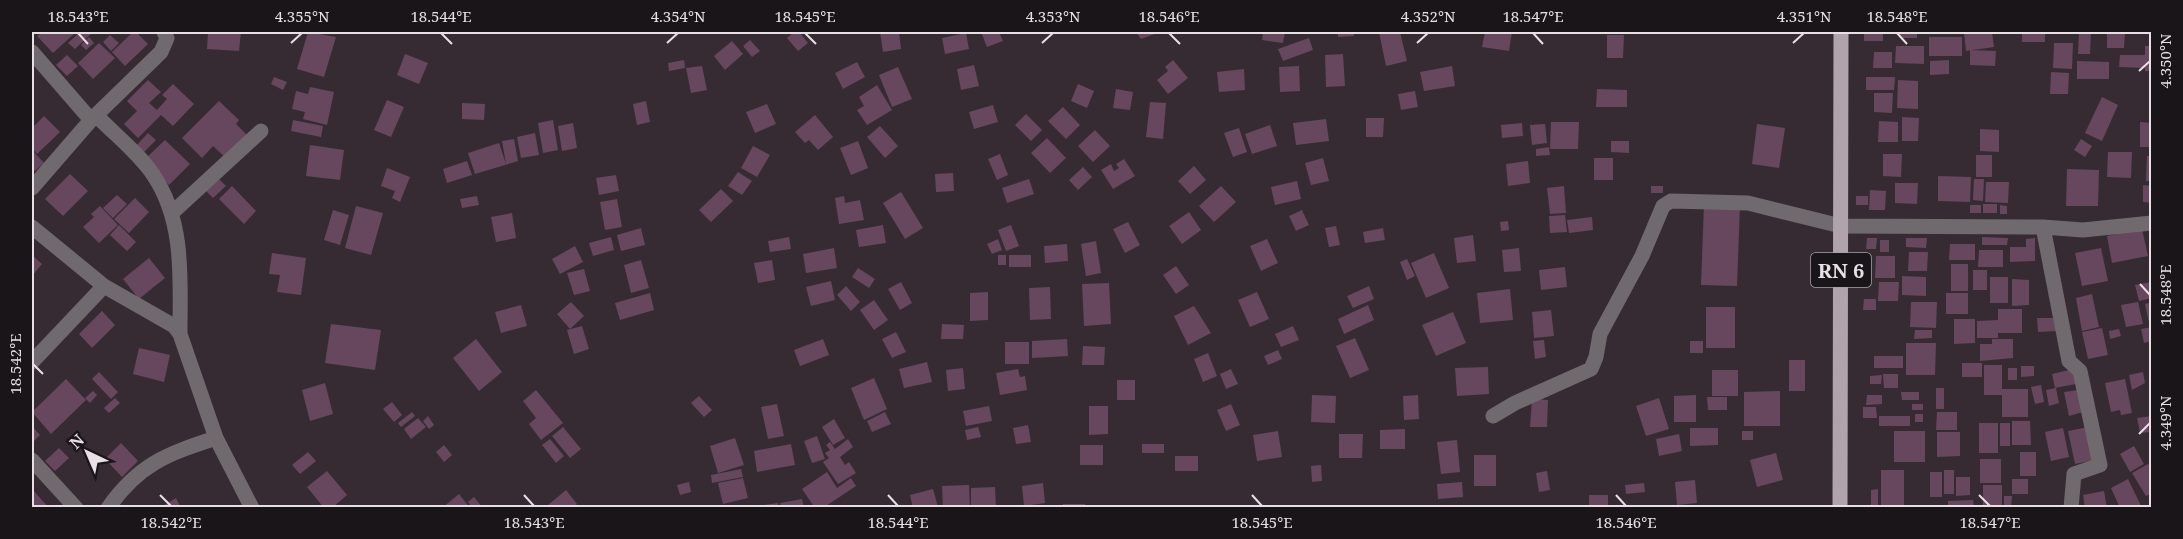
<svg xmlns="http://www.w3.org/2000/svg" width="2183" height="539" viewBox="0 0 2183 539" font-family="'Noto Serif',serif">
	<style>
		.building { fill: #66475e }
		.lines { fill: none; stroke-linecap: round; stroke-linejoin: round }
		.minor { stroke: #70696e; stroke-width: 15 }
		.primary { stroke: #b0a3ac; stroke-width: 15 }
		.ticks { fill: none; stroke: #e8e0e5; stroke-width: 2 }
		.labels { text-anchor: middle; dominant-baseline: central; stroke-width: 6; stroke-linejoin: round; paint-order: stroke }
		.shield { fill: #1a1519; stroke: #aaa3a8; stroke-width: 1.5 }
		.shield-label { font-size: 20px; font-weight: bold; fill: #e8e0e5 }
		.neatline { fill: none; stroke: #e8e0e5; stroke-width: 2 }
		.ticks-label { font-size: 15px; text-anchor: middle; fill: #e8e0e5 }
	</style>
	<rect width="100%" height="100%" fill="#362b33"/>
	<path class="building" d="M42,32H76L53,53L37,36Z
		M80,32L92,33L75,49L68,43Z
		M133,32H136L148,44L125,66L112,52Z
		M208,32H241L239,51L207,49Z
		M308,32L336,37L324,77L297,69Z
		M794,32H799L808,43L798,51L787,38Z
		M880,32H899L901,49L883,52Z
		M981,32H999L1003,41L987,47Z
		M1136,32H1160L1141,39Z
		M1263,32H1285L1283,43L1262,40Z
		M1338,32H1354V36L1338,37Z
		M1379,32H1400L1407,61L1386,66Z
		M1485,32H1512L1509,51L1482,47Z
		M1864,32H1883V41H1864Z
		M1900,32H1917V38H1900Z
		M1992,32L1994,47L1966,51L1964,33Z
		M2022,32H2045V42H2022Z
		M2079,32H2091L2090,54H2078Z
		M2107,32H2125L2124,48H2107Z
		M966,33L969,49L945,54L942,38Z
		M110,35L119,43L111,51L103,42Z
		M1607,35H1624L1623,58H1607Z
		M89,37L94,43L86,50L81,45Z
		M1929,37H1962V56H1929Z
		M1309,38L1313,50L1283,61L1278,49Z
		M750,40L760,51L752,57L743,46Z
		M732,41L743,54L725,70L714,56Z
		M99,43L115,58L93,79L78,63Z
		M2054,43H2073L2072,69L2053,68Z
		M1896,46H1924V64L1895,63Z
		M2145,46H2152V71H2145V68L2119,67L2120,55H2145Z
		M1970,50L1996,51L1995,66L1970,65Z
		M1874,52H1892V68H1873Z
		M405,54L428,63L419,84L397,75Z
		M1343,54L1345,86L1326,87L1325,55Z
		M67,55L78,66L67,76L56,65Z
		M684,60L685,68L669,71L668,63Z
		M1173,60L1188,78L1168,94L1157,80L1168,71L1165,67Z
		M1949,60V74L1930,75V61Z
		M2077,61L2109,62V79H2077Z
		M857,62L865,77L843,89L835,73Z
		M974,65L979,86L961,90L957,69Z
		M702,66L707,90L691,93L686,68Z
		M1299,66L1300,91L1280,92L1279,67Z
		M1452,66L1455,86L1424,91L1420,72Z
		M898,67L912,99L892,107L879,75Z
		M1244,69L1245,90L1219,92L1217,72Z
		M2051,72L2069,73L2068,94H2050Z
		M274,77L287,82L283,90L271,84Z
		M1866,77H1895L1894,90H1866Z
		M148,80L161,92L149,103L157,110L167,99L162,95L173,84L194,104L173,126L161,115L138,138L124,124L137,111L127,101Z
		M1898,80L1918,81V109L1897,108Z
		M1078,84L1094,91L1087,108L1071,101Z
		M877,85L892,110L867,125L857,110L864,106L859,97Z
		M310,87L334,92L327,125L303,119L305,112L292,109L296,91L308,94Z
		M1116,89L1133,92L1130,110L1113,108Z
		M1597,89L1627,90V107H1596Z
		M1415,91L1418,107L1401,110L1398,94Z
		M1874,93H1893L1892,113L1874,112Z
		M2102,97L2118,105L2102,141L2085,133Z
		M387,100L404,107L391,137L374,130Z
		M219,101L239,120L236,124L250,138L228,160L213,146L202,158L182,138Z
		M646,101L650,122L637,125L633,104Z
		M1150,102L1166,103L1163,139L1146,137Z
		M462,103L485,104L484,120L462,119Z
		M767,104L776,124L755,133L746,112Z
		M993,105L998,122L974,129L969,112Z
		M1063,107L1080,125L1066,139L1048,121Z
		M1026,114L1042,130L1031,141L1015,125Z
		M815,115L833,137L818,150L809,140L805,143L795,132Z
		M44,116L60,132L37,154L32,148V128Z
		M1902,117L1919,118L1918,141H1902Z
		M1366,118H1384L1383,137H1366Z
		M1326,119L1329,141L1296,145L1293,123Z
		M293,120L323,126L321,137L291,131Z
		M553,120L558,150L543,153L538,123Z
		M1879,121L1898,122V142H1878Z
		M1551,122H1579L1578,149H1550Z
		M2140,122L2152,123V147H2140Z
		M573,123L577,148L562,151L558,126Z
		M1522,123L1523,136L1502,138L1501,125Z
		M1545,124L1547,143L1532,145L1530,125Z
		M1757,124L1785,128L1779,168L1752,164Z
		M1270,125L1277,146L1252,154L1245,134Z
		M880,126L898,146L885,158L867,137Z
		M1239,128L1247,152L1233,157L1224,133Z
		M1980,129L1999,130V152L1980,151Z
		M1095,130L1110,146L1093,162L1078,146Z
		M148,133L156,140L141,155L134,148Z
		M535,133L539,155L521,158L517,137Z
		M1047,138L1066,158L1050,173L1031,153Z
		M514,139L518,161L475,174L468,153L499,143L506,164L502,141Z
		M2081,139L2092,146L2085,157L2074,150Z
		M165,140L190,164L169,185L144,160Z
		M858,141L868,168L851,175L840,148Z
		M1611,141H1629V153L1611,152Z
		M310,145L344,150L340,180L306,176Z
		M753,146L770,155L757,177L741,168Z
		M1549,147L1550,155L1536,156V149Z
		M32,150L44,163L35,171L32,168Z
		M2108,152H2132L2131,178L2107,177Z
		M1000,154L1008,175L997,180L988,159Z
		M1883,154H1902L1901,177L1883,176Z
		M1976,155H1992V177H1976Z
		M2147,156H2152V181H2146Z
		M1323,158L1329,181L1311,185L1305,163Z
		M1594,158H1613V180H1594Z
		M1124,159L1135,176L1113,189L1101,170L1111,164L1114,171L1119,168L1116,164Z
		M467,161L472,175L447,183L443,169Z
		M1528,161L1530,183L1508,186L1506,164Z
		M1194,166L1206,180L1190,194L1178,181Z
		M1083,167L1092,177L1078,190L1069,180Z
		M387,168L410,177L400,202L392,198L395,191L381,186Z
		M2067,169L2099,170L2098,206H2066Z
		M738,172L752,181L742,195L728,186Z
		M953,173L954,191L936,192L935,174Z
		M70,174L88,191L63,216L45,199Z
		M215,175L226,186L213,198L203,188Z
		M616,175L619,191L599,195L596,178Z
		M1938,176L1971,177L1970,202L1938,201Z
		M1029,179L1034,194L1007,203L1002,188Z
		M1974,179H1984L1983,201L1973,200Z
		M1297,181L1301,199L1275,205L1271,187Z
		M1986,182H2009L2008,203L1985,202Z
		M1895,183H1918L1917,204L1895,203Z
		M2143,185L2152,186V203L2143,202Z
		M232,186L256,211L244,224L219,199Z
		M1221,186L1236,202L1214,222L1199,206Z
		M1564,186L1566,213L1550,214L1547,188Z
		M1651,186H1663V193H1651Z
		M721,189L733,201L711,222L699,210Z
		M1870,190L1886,191L1885,210H1869Z
		M901,192L923,228L905,239L883,203Z
		M117,195L127,204L113,218L103,208Z
		M477,196L479,205L462,208L460,199Z
		M844,196L845,203L860,200L864,220L839,224L835,198Z
		M1856,196H1868V205H1856Z
		M135,198L149,212L129,233L114,219Z
		M617,199L622,227L605,230L600,202Z
		M1704,204L1740,205L1737,286L1701,285Z
		M1983,204H1997V213H1983Z
		M1970,205H1981V213H1970Z
		M2000,205L2007,206V214H2000Z
		M100,206L118,225L99,243L83,227L94,217L91,214Z
		M356,206L383,213L371,255L345,248Z
		M333,210L349,215L340,245L324,240Z
		M1302,210L1309,225L1296,231L1289,216Z
		M1189,212L1201,230L1182,244L1169,226Z
		M512,213L516,238L496,242L491,217Z
		M1565,215L1567,232L1550,233L1549,216Z
		M1592,217L1593,230L1569,233L1567,220Z
		M1508,221L1509,230L1501,231L1500,222Z
		M1128,222L1140,245L1125,253L1113,229Z
		M119,225L136,242L127,251L110,235Z
		M883,225L886,243L859,247L856,230Z
		M1011,225L1019,246L1006,251L998,230Z
		M1336,226L1340,245L1329,247L1325,228Z
		M641,228L645,245L621,251L617,235Z
		M1383,228L1385,240L1365,243L1363,232Z
		M2142,229L2148,256L2112,263L2107,236Z
		M1473,235L1476,261L1457,263L1454,238Z
		M611,237L614,250L593,256L589,243Z
		M789,237L791,249L770,252L768,241Z
		M1982,237L2008,238L2007,245H1982Z
		M1867,238H1877L1876,249H1866Z
		M1906,238H1927L1926,248L1906,247Z
		M2035,238V261L2010,262V247H2026V239Z
		M998,239L1002,250L992,254L987,244Z
		M1267,239L1278,263L1261,271L1250,246Z
		M1880,240H1889V252H1880Z
		M1096,241L1101,273L1086,276L1081,244Z
		M1067,244L1068,261L1045,263L1044,246Z
		M1950,244H1975V260H1949Z
		M575,246L583,262L560,274L552,259Z
		M834,248L837,268L806,273L803,254Z
		M1519,248L1521,271L1504,272L1502,250Z
		M2101,248L2108,281L2082,286L2075,253Z
		M1979,250H2003V267H1978Z
		M1909,252H1928L1927,271H1908Z
		M272,253L306,258L301,295L277,292L280,275L269,274Z
		M1434,253L1449,288L1426,298L1411,263Z
		M32,255L42,264L32,276Z
		M998,255H1006V265H998Z
		M1009,255H1031V267H1009Z
		M1876,256H1895V278H1875Z
		M149,258L165,278L139,299L123,279Z
		M1407,259L1415,276L1407,280L1400,262Z
		M641,260L649,288L631,293L624,265Z
		M772,260L775,280L758,283L754,263Z
		M1951,264H1968V291H1951Z
		M1176,266L1189,285L1176,294L1163,275Z
		M1565,267L1567,287L1541,290L1539,270Z
		M858,268L875,279L869,288L852,277Z
		M584,269L590,291L574,295L567,273Z
		M1973,270H1987V290H1973Z
		M1902,276L1926,277V296L1902,295Z
		M1990,277H2008V303H1990Z
		M2012,279L2029,280V305L2012,306Z
		M831,281L835,300L811,306L806,287Z
		M901,282L912,303L900,310L888,289Z
		M1879,282H1899L1898,301H1878Z
		M2152,282V298L2139,301L2135,285Z
		M1109,283L1111,324L1084,326L1082,284Z
		M846,286L860,302L851,311L837,295Z
		M1369,286L1374,299L1353,308L1347,296Z
		M1050,287L1051,319L1030,320L1029,288Z
		M1510,289L1513,320L1480,323L1477,293Z
		M988,292V320L970,321V293Z
		M1257,292L1269,319L1250,327L1238,300Z
		M650,293L654,310L620,320L615,303Z
		M1946,293H1968V314H1946Z
		M2092,294L2099,327L2082,331L2076,298Z
		M1864,299H1876V310H1863Z
		M874,300L888,320L874,330L860,310Z
		M571,302L584,316L570,329L557,314Z
		M1911,302H1937L1936,328L1910,327Z
		M2138,302L2143,324L2126,327L2121,305Z
		M2152,302V323H2149L2145,304Z
		M521,305L527,326L501,333L495,312Z
		M1368,305L1374,320L1344,334L1338,319Z
		M1194,306L1211,333L1188,345L1174,316Z
		M1706,307H1735V348H1706Z
		M1998,309H2022V333H1998V338H1977V321L1998,320Z
		M1551,310L1554,336L1534,338L1532,312Z
		M102,311L115,325L92,348L79,334Z
		M1453,312L1466,343L1436,356L1422,325Z
		M2037,318H2057L2058,331L2038,332Z
		M1954,319H1975V343L1954,344Z
		M331,324L381,330L375,370L325,363Z
		M942,324L964,325L963,339H941Z
		M582,326L589,349L574,354L567,330Z
		M1293,326L1299,340L1281,347L1275,334Z
		M2152,327V341L2144,343L2141,329Z
		M2102,328L2108,355L2088,359L2082,332Z
		M2119,329L2121,336L2110,339L2109,331Z
		M1915,330H1932V338L1914,339Z
		M896,332L906,352L892,358L882,339Z
		M1355,338L1369,370L1350,378L1336,346Z
		M476,339L502,372L479,391L453,358Z
		M823,339L829,355L800,366L794,350Z
		M1067,339L1068,356L1032,358V341Z
		M1992,339H2013V358L1980,361V344H1992Z
		M1544,340L1546,357L1535,359L1533,341Z
		M1690,341H1703V353H1690Z
		M1005,342H1029V364H1005Z
		M1906,343H1936L1935,375H1906Z
		M1083,346L1105,347L1104,365H1082Z
		M139,348L170,355L164,382L133,374Z
		M1278,350L1282,359L1268,365L1264,356Z
		M1208,353L1217,376L1203,382L1194,359Z
		M1874,356H1903V368H1874Z
		M1789,360H1805V391H1789Z
		M927,362L932,382L904,388L899,369Z
		M1962,363H1982V377H1962Z
		M1984,365H2002V389H2028V417H2002V395H1984Z
		M2021,366H2034V376L2021,377Z
		M1488,367L1489,394L1457,396L1455,368Z
		M963,368L965,389L948,391L946,370Z
		M2008,368H2017V380H2008Z
		M1018,369L1020,377L1025,376L1027,390L1000,395L996,373Z
		M1231,369L1238,384L1226,389L1220,374Z
		M2073,369L2076,384L2055,388L2052,374Z
		M1712,370H1738V396H1712Z
		M99,372L118,392L111,399L92,379Z
		M2143,372L2145,383L2132,390L2129,375Z
		M1883,374H1898V388H1884Z
		M1882,375L1881,384H1870V376Z
		M874,378L887,409L864,420L851,388Z
		M66,379L86,400L51,434L32,412Z
		M2125,379L2132,413L2121,415L2120,410L2111,412L2105,383Z
		M1117,380H1135V400H1117Z
		M325,383L333,414L310,421L302,390Z
		M2041,385L2044,402L2035,404L2031,387Z
		M1936,388H1944V409H1936Z
		M2056,388L2059,403L2049,406L2046,390Z
		M536,390L563,423L541,440L529,424L536,418L523,401Z
		M2078,390L2083,412L2069,416L2064,392Z
		M93,391L97,395L90,403L85,398Z
		M1780,391V426H1744V392Z
		M1901,392H1919V400H1902Z
		M1312,395L1336,396L1335,423L1311,422Z
		M1418,395L1419,419L1404,420L1403,396Z
		M1696,395V422H1674V396Z
		M1867,395H1882V404L1866,405Z
		M699,396L712,410L704,417L691,403Z
		M1707,397H1727V410H1708Z
		M115,398L120,403L109,413L104,408Z
		M1659,398L1669,429L1646,436L1636,406Z
		M1532,399L1548,400L1547,427H1530Z
		M392,402L402,415L394,422L383,409Z
		M777,404L784,436L768,439L761,407Z
		M1231,404L1240,425L1226,431L1217,410Z
		M1912,404H1923V410H1912Z
		M989,406L992,421L966,426L963,411Z
		M1089,406H1108V434L1089,435Z
		M1863,407H1876L1877,418H1863Z
		M412,412L415,416L401,427L398,423Z
		M885,412L891,424L872,432L867,421Z
		M1937,412H1957V430H1936Z
		M1915,414H1923V422H1915Z
		M428,416L434,425L429,429L423,421Z
		M1879,416H1910V426H1879Z
		M2152,416V423H2148L2149,432L2140,433L2137,418Z
		M418,418L426,427L411,439L404,429Z
		M834,419L845,438L833,445L822,427Z
		M2012,421H2030L2031,445H2012Z
		M1979,423H1998V453H1979Z
		M2000,423H2010V446H2000Z
		M1028,425L1031,442L1016,444L1013,428Z
		M32,426L40,435L32,443Z
		M563,427L581,449L570,458L552,436Z
		M978,427L981,437L967,440L965,430Z
		M2088,427L2095,460L2075,464L2068,431Z
		M1690,428H1718V445L1690,446Z
		M2063,428L2069,457L2051,461L2045,432Z
		M1405,429V449H1380V430Z
		M1278,431L1282,457L1257,461L1253,435Z
		M1742,431H1753V440H1742Z
		M1894,431H1925V462H1894Z
		M1937,432H1960V456L1937,457Z
		M1339,434H1363L1362,458H1339Z
		M1679,434L1682,451L1659,456L1656,439Z
		M817,436L825,459L812,463L804,441Z
		M735,438L744,465L718,473L710,446Z
		M550,439L564,456L556,463L542,445Z
		M848,439L853,447L840,457L845,465L849,462L856,473L838,484L823,462L829,458L825,453L830,450L826,445L830,442L835,449Z
		M1457,440L1460,472L1441,474L1437,442Z
		M121,443L138,461L122,477L105,459Z
		M791,444L795,465L757,472L754,451Z
		M1142,444H1164V453H1142Z
		M444,445L452,455L444,462L436,452Z
		M1080,445H1103V465H1080Z
		M2134,446L2144,464L2130,472L2120,454Z
		M59,448L69,458L55,471L45,461Z
		M308,452L316,461L300,474L292,465Z
		M2020,452H2036V476H2020Z
		M1776,453L1783,480L1757,487L1750,460Z
		M1474,455H1496V486H1474Z
		M1175,456H1198V471H1175Z
		M1980,459H2001V483H1980Z
		M2148,464L2152,470V493L2146,496L2132,473Z
		M1321,465L1322,481L1312,482L1311,466Z
		M741,469L743,477L712,483L711,475Z
		M1881,470H1904V508H1881Z
		M1944,470H1954V494H1944Z
		M327,471L347,495L332,508H324L307,487Z
		M1547,471L1550,490L1539,492L1536,473Z
		M827,472L837,488L851,478L856,486L823,508H815L802,489Z
		M1930,472H1942V497H1930Z
		M1956,477H1970V495L1956,496Z
		M743,478L748,498L723,504L718,483Z
		M2012,479H2028V494H2012Z
		M2128,479L2142,508H2120L2111,488Z
		M1695,480L1697,503L1677,505L1675,482Z
		M689,482L691,492L680,495L677,485Z
		M1462,482L1463,497L1438,499L1437,484Z
		M1043,483L1045,503L1024,506L1022,486Z
		M1644,483L1645,492L1626,494L1625,485Z
		M969,485L970,508H943L942,486Z
		M1983,485H2002V508H1983Z
		M995,487L996,508H971V488Z
		M32,489L49,508H32Z
		M933,489L938,507L913,508L910,495Z
		M1878,489V508H1871V490Z
		M566,490L577,504L572,508H550L548,505Z
		M2104,491L2107,508H2085L2083,495Z
		M459,494L470,508H442Z
		M1589,495H1608V508H1589Z
		M2004,496H2012L2011,508H2004Z
		M474,497L483,508H472L468,502Z
		M176,498L181,508H159Z
		M802,499L804,508H781L780,503Z
		M1973,500L1974,508H1948V501Z
		M778,503L779,508H757V506Z
		M1063,504H1085V508H1063Z"/>
	<g class="lines">
		<path class="minor" d="M32,52L91,120
			M96,115C114,134 140,154 154,176C185,223 180,280 180,334
			M32,188L91,120L161,52L167,38L164,32
			M173,212L261,131
			M32,227L104,286L174,326L180,334L216,438L252,508
			M2043,227L2069,361L2080,371L2100,465L2074,474L2071,508
			M32,362L104,286
			M1493,416L1515,403L1591,369L1596,357L1600,334L1642,256L1663,206L1671,201L1748,203L1841,226L2043,227L2083,230L2152,223
			M32,460L76,508
			M108,508C139,464 167,454 216,438"/>
		<path class="primary" d="M1840,508L1841,32"/>
	</g>
	<path class="ticks" d="M78,33L88,44M441,33L452,44M805,33L816,44M1169,33L1180,44M1533,33L1543,44M1897,33L1907,44M291,43L302,33M667,43L678,33M1042,43L1053,33M1417,43L1428,33M1793,43L1804,33M2139,71L2150,61M2140,284L2150,295M33,364L43,374M2139,434L2150,423M160,495L171,506M524,495L534,506M888,495L898,506M1252,495L1262,506M1616,495L1626,506M1979,495L1990,506"/>
	<g class="labels">
		<rect class="shield" x="1811" y="253" width="60" height="34" rx="4.5"/>
		<g class="shield-label">
			<text x="1841" y="270">RN 6</text>
		</g>
	</g>
	<rect width="2183" height="539" fill="none" stroke="#1a1519" stroke-width="66"/>
	<g transform="translate(87 452) rotate(316)" stroke="#1a1519" stroke-width="4.5" paint-order="stroke">
	<path d="M0-4.5L10 22L0 15L-10 22Z" fill="#e8e0e5"/>
	<text y="-9" font-size="16" font-weight="bold" text-anchor="middle" fill="#e8e0e5">N</text>
	</g>
	<rect x="33" y="33" width="2117" height="473" class="neatline"/>
	<g class="ticks-label">
		<text x="78" y="22">18.543°E</text>
		<text x="302" y="22">4.355°N</text>
		<text x="441" y="22">18.544°E</text>
		<text x="678" y="22">4.354°N</text>
		<text x="805" y="22">18.545°E</text>
		<text x="1053" y="22">4.353°N</text>
		<text x="1169" y="22">18.546°E</text>
		<text x="1428" y="22">4.352°N</text>
		<text x="1533" y="22">18.547°E</text>
		<text x="1804" y="22">4.351°N</text>
		<text x="1897" y="22">18.548°E</text>
		<text transform="translate(2166 61) rotate(-90)" y="5">4.350°N</text>
		<text transform="translate(2166 295) rotate(-90)" y="5">18.548°E</text>
		<text transform="translate(16 364) rotate(-90)" y="5">18.542°E</text>
		<text transform="translate(2166 423) rotate(-90)" y="5">4.349°N</text>
		<text x="171" y="528">18.542°E</text>
		<text x="534" y="528">18.543°E</text>
		<text x="898" y="528">18.544°E</text>
		<text x="1262" y="528">18.545°E</text>
		<text x="1626" y="528">18.546°E</text>
		<text x="1990" y="528">18.547°E</text>
	</g>
</svg>
